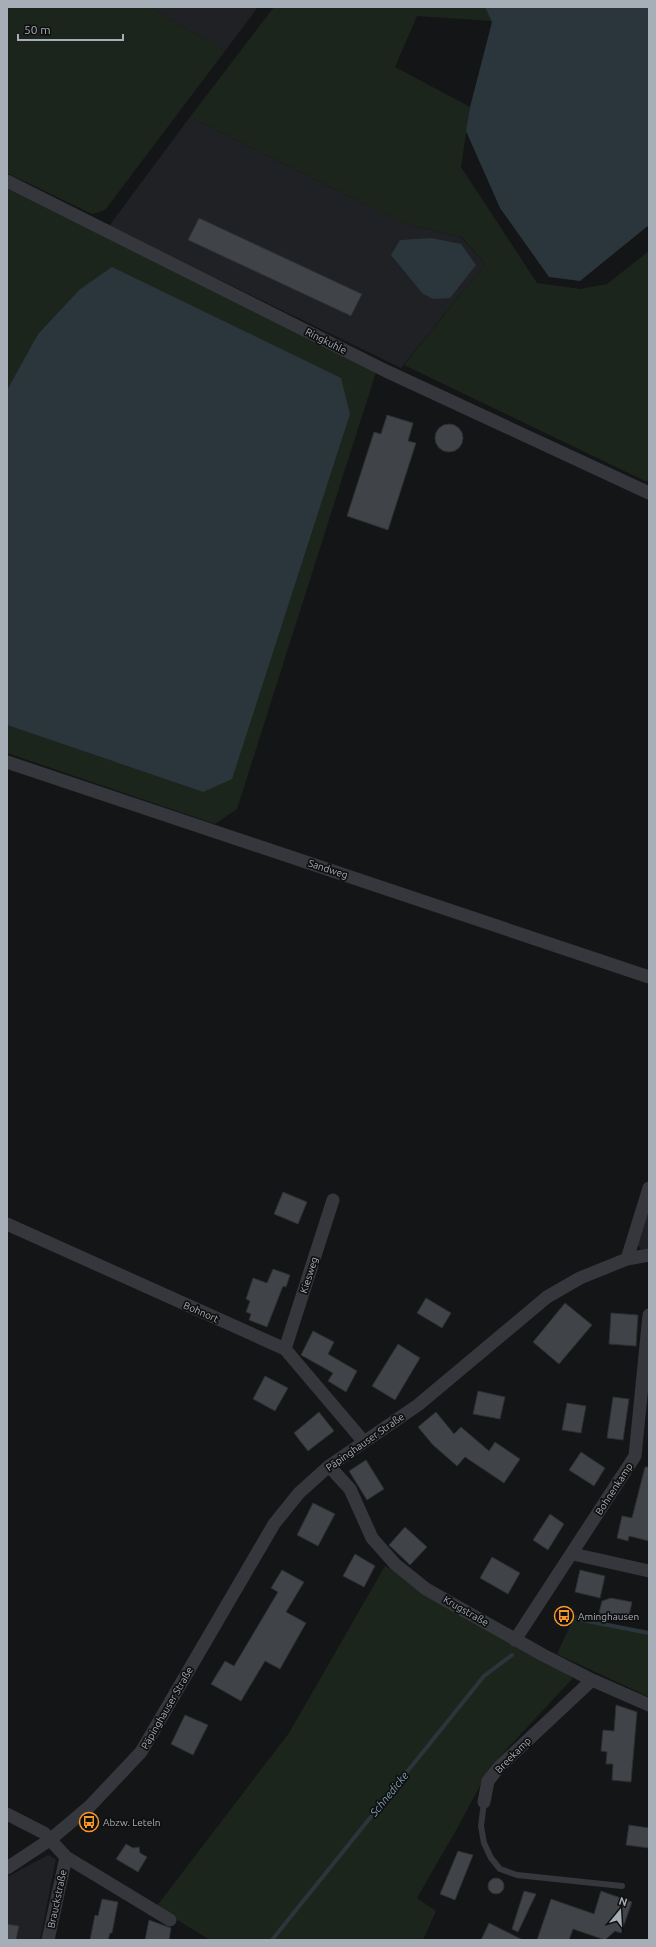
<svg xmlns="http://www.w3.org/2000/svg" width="656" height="1947" viewBox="0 0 656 1947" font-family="Ubuntu,sans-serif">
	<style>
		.built { fill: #202124 }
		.green { fill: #1c251c }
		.water { fill: #2a363b }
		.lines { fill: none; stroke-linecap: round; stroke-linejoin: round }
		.stream { stroke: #2a363b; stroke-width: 4 }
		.building { fill: #404347; stroke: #2e2f33 }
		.lane { stroke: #35373c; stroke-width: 6 }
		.street { stroke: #35373c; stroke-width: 13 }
		.labels { text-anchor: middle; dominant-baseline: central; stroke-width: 3.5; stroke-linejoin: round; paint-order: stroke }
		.street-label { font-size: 10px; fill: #a6aeb7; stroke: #101011 }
		.poi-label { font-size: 10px; fill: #a6aeb7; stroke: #101011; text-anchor: start }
		.water-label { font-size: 11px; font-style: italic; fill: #7ba1b4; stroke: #101011 }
	</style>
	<rect width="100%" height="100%" fill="#141517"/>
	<path class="built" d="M149,7H258L225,51Z
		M190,117L403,223L461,237L485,264L401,368L109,226Z
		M649,1201V1249L641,1250L636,1242Z
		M48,1855L56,1859L40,1940H7V1877Z"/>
	<path class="green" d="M7,7H149L225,51L105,210L92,214L7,173Z
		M274,7H485L492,21L417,16L395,67L470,107L461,167L537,283L580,289L607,284L649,251V481H645L404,365L485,264L462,237L403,223L190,117Z
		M7,187L377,369L237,809L215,824L7,753V725L203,792L79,290L38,334L7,390Z
		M385,1566L573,1678L490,1767L459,1825L417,1898L436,1911L423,1940H210L156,1907L289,1733Z
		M575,1615L649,1633V1697L557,1654Z"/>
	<path class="water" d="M485,7H649V225L580,281L549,277L500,208L466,131L470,107L492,22Z
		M431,238L461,244L476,265L450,298L433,299L422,293L391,255L400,240Z
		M112,267L341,378L350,414L232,779L203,792L7,725V390L38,334L79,290Z"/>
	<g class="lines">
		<path class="stream" d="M582,1620L649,1633
			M272,1940L484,1676L512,1655"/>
	</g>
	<path class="building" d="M199,218L362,294L351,316L188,240Z
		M387,415L413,423L408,441L416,443L388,530L347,516L374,432L381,434Z
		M435 438a14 14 0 1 1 28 0a14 14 0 1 1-28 0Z
		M283,1192L307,1202L298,1224L274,1214Z
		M273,1269L290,1275L286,1287L283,1286L267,1327L249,1320L251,1314L246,1312L250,1301L246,1299L253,1278L267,1283Z
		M426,1298L451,1313L442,1328L417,1313Z
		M565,1303L592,1325L559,1364L533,1342Z
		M611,1313L638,1315L636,1346L609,1344Z
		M313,1331L334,1342L328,1354L357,1371L346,1392L328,1381L333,1373L301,1355Z
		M398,1344L420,1358L395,1400L372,1386Z
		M265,1376L288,1388L275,1411L253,1399Z
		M478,1391L505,1397L500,1419L473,1414Z
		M613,1397L629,1399L623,1440L607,1438Z
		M567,1403L586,1406L581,1433L562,1430Z
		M319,1412L334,1431L308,1451L294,1433Z
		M436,1412L454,1434L461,1427L489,1451L495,1442L520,1459L504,1483L465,1457L457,1466L433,1445L418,1427Z
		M581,1452L605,1468L594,1486L569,1470Z
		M366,1460L384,1489L367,1500L349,1471Z
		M645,1467H649V1541L629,1536L628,1541L617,1538L622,1516L632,1518Z
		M313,1503L335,1514L318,1546L297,1535Z
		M550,1514L564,1524L548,1550L533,1540Z
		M405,1527L427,1547L410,1565L389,1545Z
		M355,1554L375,1566L364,1587L343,1576Z
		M492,1557L520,1573L508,1594L480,1578Z
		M282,1570L304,1582L286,1612L306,1623L280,1669L265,1661L241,1701L211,1684L225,1661L234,1666L278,1592L271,1588Z
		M580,1570L605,1576L600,1598L575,1592Z
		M611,1598L632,1602L628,1620L599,1613L602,1601Z
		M616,1705L637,1712L631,1782L612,1780L613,1764H606L607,1752L601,1751L603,1730L614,1731Z
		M185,1715L208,1725L193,1755L171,1744Z
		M629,1825L649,1828V1848L626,1845Z
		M126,1844L133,1848L139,1847L140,1853L147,1857L138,1872L116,1859Z
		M458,1851L473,1855L455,1900L440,1894Z
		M488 1886a8 8 0 1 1 16 0a8 8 0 1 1-16 0Z
		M524,1891L536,1894L518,1932L512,1929Z
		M601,1891L632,1902L621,1933L615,1931L605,1940L573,1929L569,1940H537L551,1899L594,1914Z
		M102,1899L118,1902L112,1933H110L108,1940H90L95,1915L98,1916Z
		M149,1920L171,1928L169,1940H145Z
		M489,1923L523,1940H481Z
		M7,1924L19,1926L16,1940H7Z"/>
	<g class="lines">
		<path class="lane" d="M484,1802L481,1826L484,1843L491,1858L500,1869L517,1875L622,1886"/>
		<path class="street" d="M7,181L386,371L649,493
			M7,762L649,977
			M7,1224L285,1349L364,1442
			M627,1259L649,1188
			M285,1349L333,1200
			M329,1466L350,1489L372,1538L395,1564L426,1589L543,1655L592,1680L649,1705
			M573,1554L649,1571
			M515,1640L635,1456L649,1315
			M484,1802L488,1781L499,1767L592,1680
			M7,1814L44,1833L66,1857L48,1940
			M66,1857L170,1920
			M7,1868L51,1839L90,1806L141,1752L274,1524L299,1493L329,1466L418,1405L547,1297L580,1278L627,1259L649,1255"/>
	</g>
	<defs>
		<g id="bus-ring" transform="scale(1)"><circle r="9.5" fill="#101011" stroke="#f9972a" stroke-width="1.5"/><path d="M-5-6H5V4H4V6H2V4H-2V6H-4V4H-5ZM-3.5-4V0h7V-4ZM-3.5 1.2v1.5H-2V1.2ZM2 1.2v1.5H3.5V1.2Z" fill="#f9972a"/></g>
	</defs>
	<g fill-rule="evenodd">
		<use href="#bus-ring" x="564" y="1616"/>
		<use href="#bus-ring" x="89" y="1822"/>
	</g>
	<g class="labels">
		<g class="street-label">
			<text transform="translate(326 341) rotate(27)">Ringkuhle</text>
			<text transform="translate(328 869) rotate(18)">Sandweg</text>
			<text transform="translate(309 1275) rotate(-72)">Kiesweg</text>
			<text transform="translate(201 1312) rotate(24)">Bohnort</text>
			<text transform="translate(365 1442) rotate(-35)">Päpinghauser Straße</text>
			<text transform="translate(614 1489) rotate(-57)">Bohnenkamp</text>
			<text transform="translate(466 1611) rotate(30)">Krugstraße</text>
			<text transform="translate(167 1708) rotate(-60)">Päpinghauser Straße</text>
			<text transform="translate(513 1755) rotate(-45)">Breekamp</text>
			<text transform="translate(57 1899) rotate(-78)">Brauckstraße</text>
		</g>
		<g class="poi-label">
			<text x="578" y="1616">Aminghausen</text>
			<text x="103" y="1822">Abzw. Leteln</text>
		</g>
		<g class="water-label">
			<text transform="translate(389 1794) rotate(-51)">Schnedicke</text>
		</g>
	</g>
	<rect width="656" height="1947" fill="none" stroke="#a6aeb7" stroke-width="16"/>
	<g transform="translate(620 1911) rotate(18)" stroke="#101011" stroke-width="3" paint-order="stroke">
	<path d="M0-3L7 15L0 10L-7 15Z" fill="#a6aeb7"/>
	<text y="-6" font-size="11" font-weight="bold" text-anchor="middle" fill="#a6aeb7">N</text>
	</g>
	<path d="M18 34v6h105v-6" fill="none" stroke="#a6aeb7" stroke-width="2"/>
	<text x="24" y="34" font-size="12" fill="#a6aeb7" stroke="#101011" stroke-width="3" paint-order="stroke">50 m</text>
</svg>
